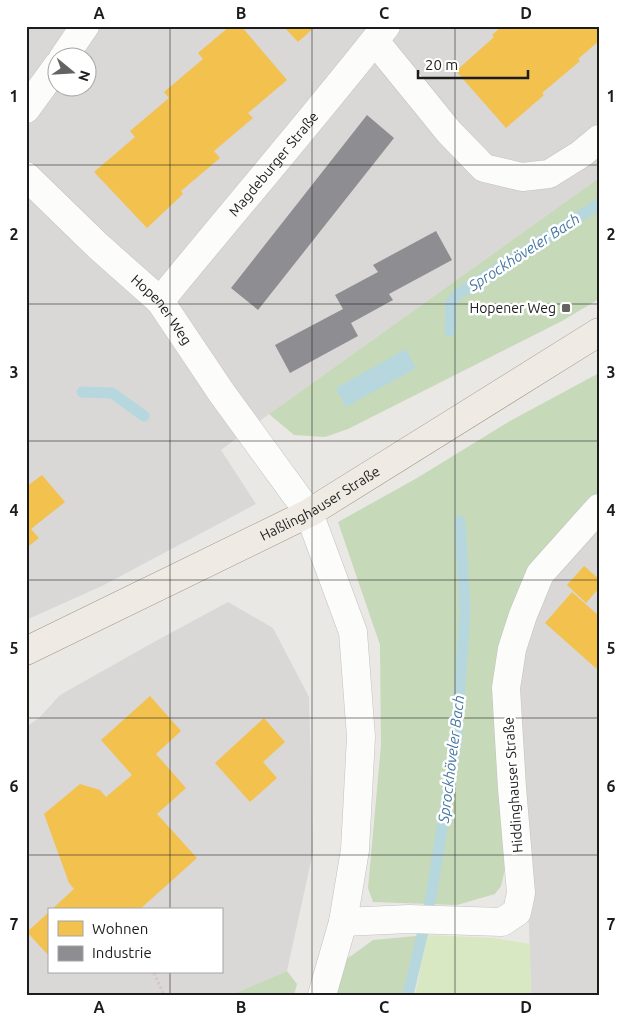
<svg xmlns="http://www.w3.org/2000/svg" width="625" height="1021" viewBox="0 0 625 1021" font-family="Ubuntu,sans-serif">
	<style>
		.residential { fill: #d9d8d6; fill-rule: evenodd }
		.grass { fill: #d8e8c2 }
		.forest { fill: #c6d9b9 }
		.water { fill: #b7d7de }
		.homes { fill: #f2c14e }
		.industry { fill: #8d8d92 }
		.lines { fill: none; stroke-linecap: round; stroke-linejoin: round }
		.stream { stroke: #b7d7de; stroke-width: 11 }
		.minor-casing { stroke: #c3c2c0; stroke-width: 29 }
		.major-casing { stroke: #a09581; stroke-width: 29 }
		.path { stroke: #d6c7c4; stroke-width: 3; stroke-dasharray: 2.5 2.5; stroke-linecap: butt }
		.minor { stroke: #fcfcfb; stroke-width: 28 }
		.major { stroke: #efeae3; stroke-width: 28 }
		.grid { fill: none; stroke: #1c1c1c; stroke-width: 1; stroke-opacity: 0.55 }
		.poi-dot { fill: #646362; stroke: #fff; stroke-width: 2 }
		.labels { text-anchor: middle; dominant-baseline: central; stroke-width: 5; stroke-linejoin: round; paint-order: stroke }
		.street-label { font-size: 14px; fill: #1c1c1c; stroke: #fff }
		.poi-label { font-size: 14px; fill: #1c1c1c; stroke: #fff; text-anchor: end }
		.water-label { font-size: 15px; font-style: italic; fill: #4678a3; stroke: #fff }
		.neatline { fill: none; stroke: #1c1c1c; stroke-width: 2 }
		.grid-label { font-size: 16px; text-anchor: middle; font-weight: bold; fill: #1c1c1c }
	</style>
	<rect width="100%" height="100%" fill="#eae8e4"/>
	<path class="residential" d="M26,26H599V178L269,414L221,450L256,504L102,586L26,620ZM58,58H88V88H58Z
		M599,520V995H531L529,926L519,789L515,689L521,651L547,578Z
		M228,602L273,628L309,697L313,852L287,971L231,995H26V727L39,718L60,695L154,642ZM49,910H221V972H49Z"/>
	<path class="grass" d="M427,935L494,938L530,944L531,995H415Z"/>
	<path class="forest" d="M599,178V299L562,321L348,429L325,437L294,435L269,414Z
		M599,373V498L514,611L506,865L501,886L495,894L457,905L373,902L368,888L381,745L380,645L338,522L417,478L510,421Z
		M427,935L412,995H334L344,961L373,940Z
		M287,971L297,984L294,995H231Z"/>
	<path class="water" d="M406,349L416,368L346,407L336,388Z"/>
	<path class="homes" d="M230,26H241L287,80L248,113L253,118L214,151L220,158L181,191L183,194L147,228L94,172L135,137L130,131L169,98L164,92L203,59L198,53Z
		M283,26H316L298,42Z
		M502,26H599V41L578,59L580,61L542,93L544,95L506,128L456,71L494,37L492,35Z
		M42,475L65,502L31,529L39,538L26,548V487Z
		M584,566L599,579V588L586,603L567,585Z
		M572,592L599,616V671L545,623Z
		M150,696L181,731L156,754L186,788L157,814L197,858L139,910H51L74,889L69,883L44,814L80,784L100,790L106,797L132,775L101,740Z
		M264,718L285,742L263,762L277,778L250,802L215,763Z
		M49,912V956L27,932Z"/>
	<path class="industry" d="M367,115L394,138L258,310L231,288Z
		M436,231L452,260L389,294L393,300L351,323L358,336L290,373L275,345L343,309L335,295L378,272L373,265Z"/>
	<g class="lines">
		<path class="stream" d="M450,331L451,302L458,294L599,204
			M82,392L112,393L144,416
			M408,995L431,897L457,736L465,610L460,521"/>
		<g class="minor-casing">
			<g id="minor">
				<path d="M375,41L449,132L484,168L522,177L549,174L581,154L599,139"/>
				<path d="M63,58L85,26"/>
				<path d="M26,109L58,65"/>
				<path id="s1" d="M26,176L98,246L160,301L221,392L309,513L353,632L361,737L355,850L343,922L322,995"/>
				<path id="s2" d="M160,301C235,209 313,119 386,26"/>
				<path d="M343,922L409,919L502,922L517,912L521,893L512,788L506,688L512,649L523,615L540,574L599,508"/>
			</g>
		</g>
		<g class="major-casing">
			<g id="major">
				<path id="s3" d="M26,651L309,513L599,332"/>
			</g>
		</g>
		<path class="path" d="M154,973L164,995"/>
		<use href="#minor" class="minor"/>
		<use href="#major" class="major"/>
	</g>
	<path class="grid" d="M170,26V910M312,26V995M455,26V995M26,165H599M26,304H599M26,441H599M26,580H599M26,718H599M26,855H599M170,972V995"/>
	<rect class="poi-dot" x="561" y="303" width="10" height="10" rx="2.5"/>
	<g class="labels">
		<g class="street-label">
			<text stroke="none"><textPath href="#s2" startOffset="178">Magdeburger Straße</textPath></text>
			<text stroke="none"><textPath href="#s1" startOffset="191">Hopener Weg</textPath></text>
			<text stroke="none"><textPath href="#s3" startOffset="329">Haßlinghauser Straße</textPath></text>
			<text transform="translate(513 785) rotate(-94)">Hiddinghauser Straße</text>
		</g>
		<g class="poi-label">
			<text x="556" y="308">Hopener Weg</text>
		</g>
		<g class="water-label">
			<text transform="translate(524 252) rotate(-33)">Sprockhöveler Bach</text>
			<text transform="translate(451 759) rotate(-83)">Sprockhöveler Bach</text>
		</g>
	</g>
	<rect width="625" height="1021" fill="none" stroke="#ffffff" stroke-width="55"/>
	<rect x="48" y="908" width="175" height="65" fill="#ffffff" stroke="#a4a4a4"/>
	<rect x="58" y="921" width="25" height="15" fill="#f2c14e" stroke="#a4a4a4"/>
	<text x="92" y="934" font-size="15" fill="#1c1c1c">Wohnen</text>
	<rect x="58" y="946" width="25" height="15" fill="#8d8d92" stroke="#a4a4a4"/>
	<text x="92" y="958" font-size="15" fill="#1c1c1c">Industrie</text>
	<g transform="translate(72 72) rotate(108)"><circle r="24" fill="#ffffff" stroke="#a4a4a4"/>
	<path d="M0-4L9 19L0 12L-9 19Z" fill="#646362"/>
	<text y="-8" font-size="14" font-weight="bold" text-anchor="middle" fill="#1c1c1c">N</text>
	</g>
	<path d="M418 70v8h110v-8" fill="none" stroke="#1c1c1c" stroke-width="2.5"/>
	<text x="425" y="70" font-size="15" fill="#1c1c1c" stroke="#ffffff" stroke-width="4" paint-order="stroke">20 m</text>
	<rect x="28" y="28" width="570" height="966" class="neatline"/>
	<g class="grid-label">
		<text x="99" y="19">A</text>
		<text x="241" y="19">B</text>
		<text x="384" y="19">C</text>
		<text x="526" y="19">D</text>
		<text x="14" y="102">1</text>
		<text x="611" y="102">1</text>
		<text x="14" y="240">2</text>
		<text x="611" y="240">2</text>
		<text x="14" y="378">3</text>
		<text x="611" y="378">3</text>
		<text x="14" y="516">4</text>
		<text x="611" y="516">4</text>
		<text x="14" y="654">5</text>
		<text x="611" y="654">5</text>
		<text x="14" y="792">6</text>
		<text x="611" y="792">6</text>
		<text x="14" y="930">7</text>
		<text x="611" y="930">7</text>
		<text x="99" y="1013">A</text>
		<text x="241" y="1013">B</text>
		<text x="384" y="1013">C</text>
		<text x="526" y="1013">D</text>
	</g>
</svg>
